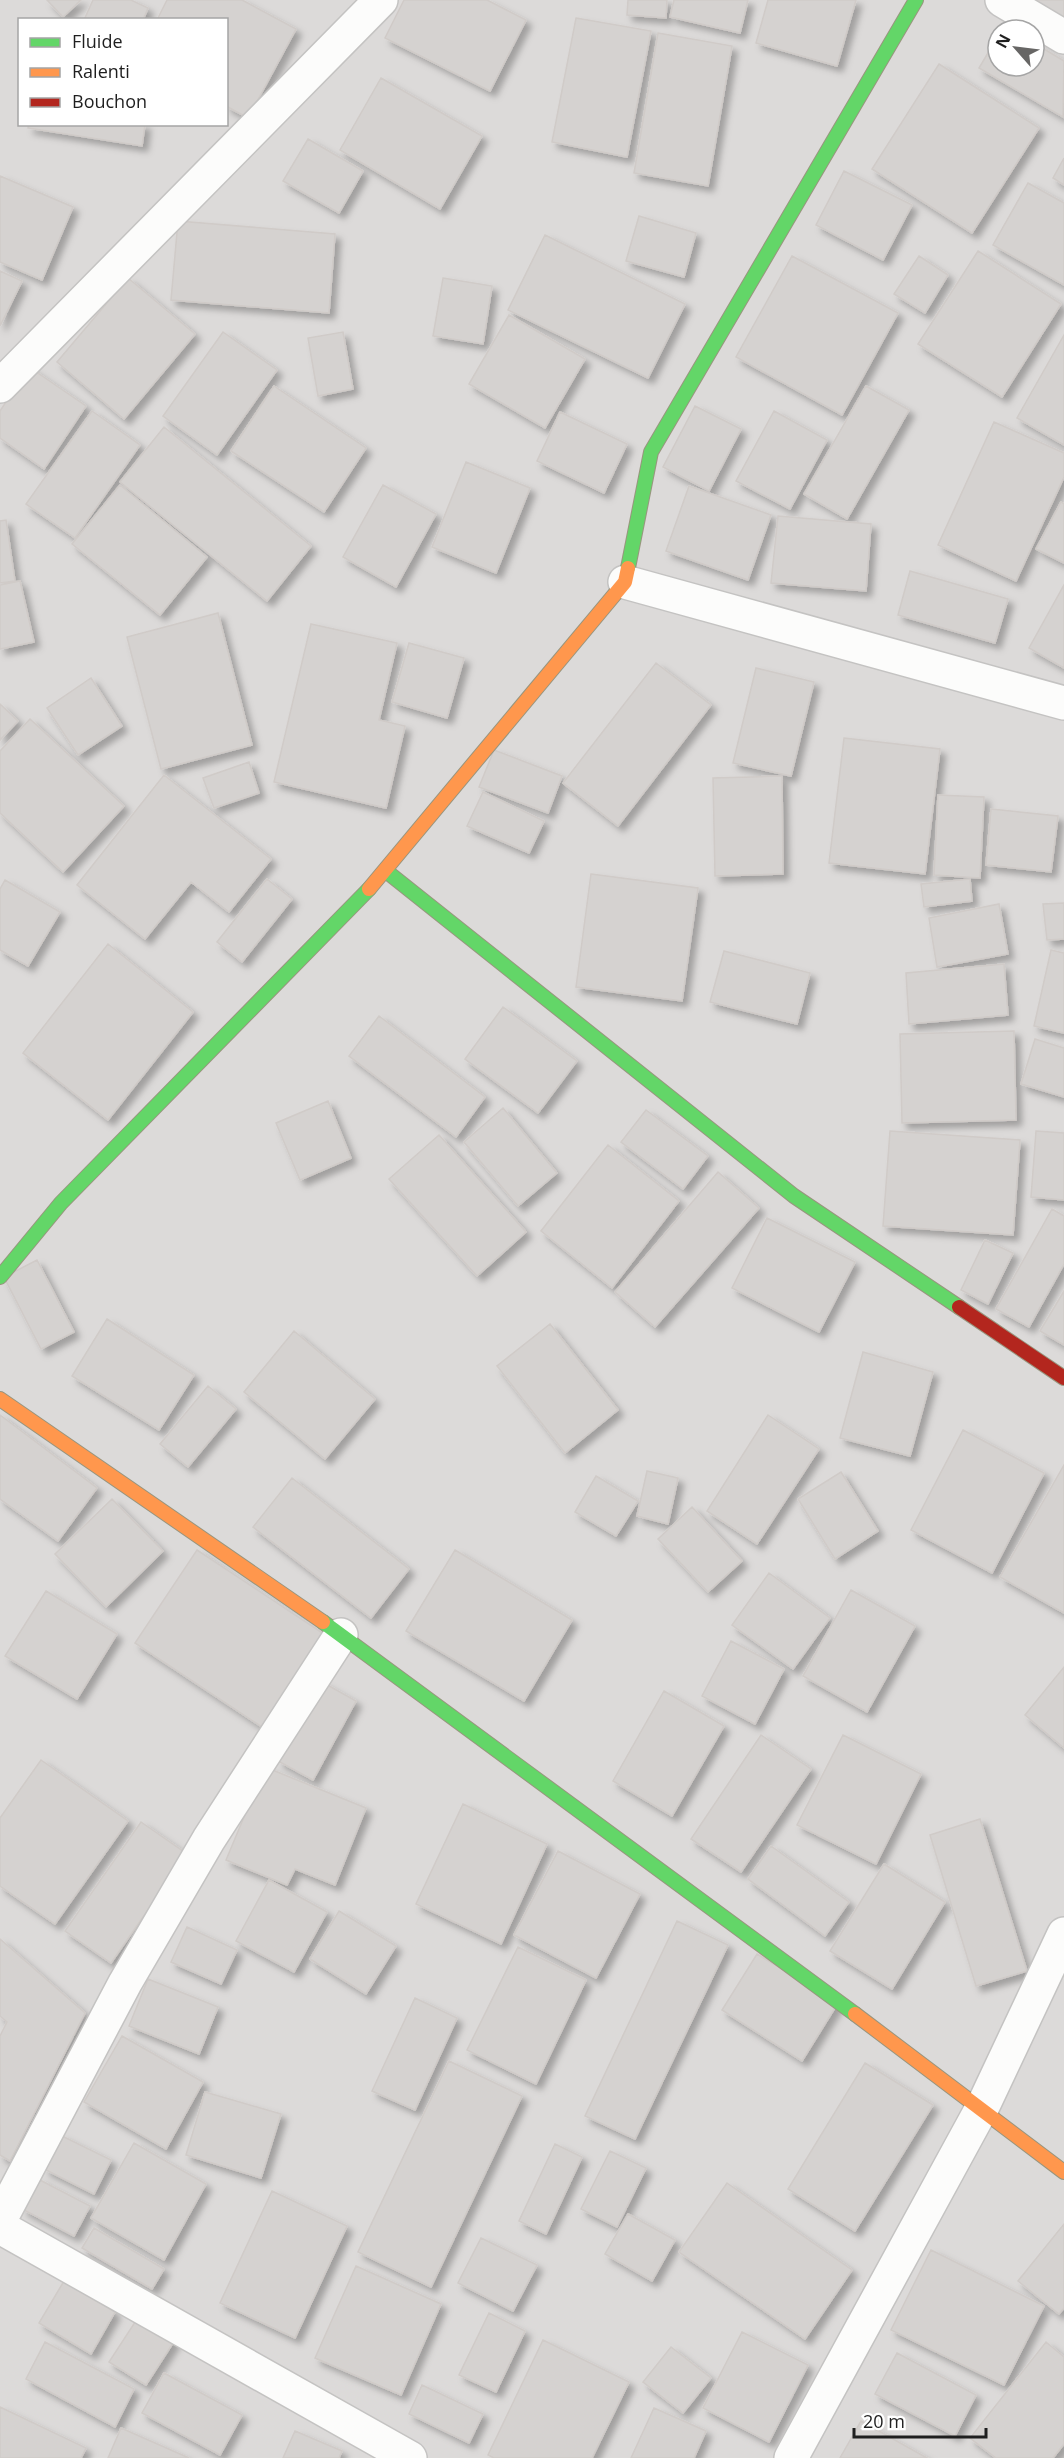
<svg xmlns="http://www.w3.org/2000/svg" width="1064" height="2458" viewBox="0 0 1064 2458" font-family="'Open Sans',sans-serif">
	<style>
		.residential { fill: #dcdad9; fill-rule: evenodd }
		.building { fill: #d5d2d0; stroke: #d0cbc8; stroke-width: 1.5; filter: url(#shadow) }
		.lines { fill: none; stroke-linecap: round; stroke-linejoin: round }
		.street-casing { stroke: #c4c3c2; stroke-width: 36 }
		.fast-casing { stroke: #98957e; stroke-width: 16 }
		.slow-casing { stroke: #98957e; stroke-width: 16 }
		.jam-casing { stroke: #98957e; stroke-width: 16 }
		.street { stroke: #fcfcfb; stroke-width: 33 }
		.fast { stroke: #63d668; stroke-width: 14 }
		.slow { stroke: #ff974d; stroke-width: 14 }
		.jam { stroke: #b3261e; stroke-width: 14 }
	</style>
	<defs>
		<filter id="shadow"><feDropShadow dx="5.5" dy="5.5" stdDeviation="3" flood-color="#0004"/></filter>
	</defs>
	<rect width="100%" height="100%" fill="#edeae7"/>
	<path class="residential" d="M0,0H1064V2458H0ZM20,20H226V124H20ZM998,30H1034V66H998Z"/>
	<path class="building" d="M47,0H81L63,17Z
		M93,0H131L148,8L143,20H84Z
		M167,0H242L296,29L248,118L226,106V20H157Z
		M404,0H487L526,20L490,91L385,38Z
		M628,0H667L666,18L627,15Z
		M674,0H748L740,33L670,17Z
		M768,0H856L837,66L756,43Z
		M1027,0H1064V24Z
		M576,18L651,31L627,157L552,142Z
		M658,33L732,46L708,186L634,173Z
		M998,36V66H1034V43L1064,61L1063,117L979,68Z
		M939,64L1039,128L972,233L872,169Z
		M381,78L482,136L440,209L340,150Z
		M29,124H145L142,146L28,128Z
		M308,139L363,171L339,213L283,181Z
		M1064,158V185L1053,178Z
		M844,171L912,205L883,260L816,225Z
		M0,176L73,207L42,280L0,262Z
		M1028,183L1064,203V285L993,245Z
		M639,216L696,233L684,277L626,261Z
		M178,221L335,234L329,313L171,300Z
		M545,235L685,304L648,378L508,310Z
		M978,251L1061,304L1002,397L918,344Z
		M792,256L898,313L842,415L736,357Z
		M919,256L948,275L925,313L894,294Z
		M0,271L22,281L0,326Z
		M128,278L195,334L124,419L57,362Z
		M443,278L492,286L483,344L433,336Z
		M509,315L585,359L545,428L469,384Z
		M223,332L277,370L217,455L163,416Z
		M343,332L353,389L318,396L308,338Z
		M1064,335V445L1017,418Z
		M29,367L86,406L44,469L0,438V411Z
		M274,386L366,448L324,512L231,451Z
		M866,386L909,410L847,519L804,494Z
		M695,406L741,429L709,491L663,467Z
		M92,411L140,445L75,538L26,504Z
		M774,411L827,440L790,509L736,481Z
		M560,412L627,444L604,493L537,461Z
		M994,422L1064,453V477L1016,581L938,545Z
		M164,427L311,546L267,601L120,482Z
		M466,462L530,488L496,573L432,547Z
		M120,485L207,557L160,615L72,544Z
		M383,485L436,514L396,587L343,557Z
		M689,486L771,515L748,580L666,551Z
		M1061,502L1064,504V563L1036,549Z
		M778,516L871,524L866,591L771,583Z
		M6,520L15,581L0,583V521Z
		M910,571L1008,599L995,643L898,615Z
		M20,581L34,642L0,649V585Z
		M1064,585V668L1029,648Z
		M218,613L252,745L161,769L127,637Z
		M311,624L397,643L379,720L405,726L386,808L274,782Z
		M409,643L464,658L447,718L392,702Z
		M656,663L711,705L618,826L563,783Z
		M756,668L814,682L791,776L733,763Z
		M91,678L122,726L78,755L47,708Z
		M0,704L18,721L0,740Z
		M30,719L124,806L63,872L0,813V751Z
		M844,738L940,749L925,874L829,863Z
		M494,750L562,776L548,813L479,787Z
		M249,762L259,793L214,808L203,778Z
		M164,775L271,859L229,912L191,882L145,939L77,885Z
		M782,776L783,874L715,876L713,778Z
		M483,792L544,821L529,853L467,826Z
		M938,795L984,797L980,878L934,875Z
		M991,809L1058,816L1051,872L986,865Z
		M591,874L698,888L682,1001L576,987Z
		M267,879L292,899L242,962L217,942Z
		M970,879L972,901L924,907L921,884Z
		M5,880L60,912L28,966L0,950V889Z
		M1064,903V939L1047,940L1043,904Z
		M999,904L1008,954L937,967L929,918Z
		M108,944L193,1012L108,1120L23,1053Z
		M1051,950L1064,953V1033L1034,1026Z
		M724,951L810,973L797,1024L710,1002Z
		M1004,964L1008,1015L909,1024L906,973Z
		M503,1007L577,1061L538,1113L465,1059Z
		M379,1016L485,1097L456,1137L349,1056Z
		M1014,1031L1016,1120L902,1123L900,1034Z
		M1035,1039L1064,1048V1097L1021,1084Z
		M328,1101L351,1158L300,1180L276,1123Z
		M503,1108L557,1173L518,1206L464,1142Z
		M646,1110L708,1156L683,1189L621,1142Z
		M890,1131L1020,1140L1013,1235L883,1226Z
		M1036,1131L1064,1133V1200L1031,1197Z
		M439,1135L526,1232L477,1276L389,1179Z
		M608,1145L679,1201L612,1288L541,1231Z
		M718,1172L759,1208L655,1327L615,1292Z
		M1052,1209L1064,1216V1264L1029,1327L996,1309Z
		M767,1218L855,1262L819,1332L732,1288Z
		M985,1240L1013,1253L988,1304L961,1290Z
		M37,1260L74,1332L41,1349L4,1277Z
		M1064,1291V1345L1040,1331Z
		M107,1319L194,1375L159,1430L72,1376Z
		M550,1324L618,1410L565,1453L497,1366Z
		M294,1331L375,1399L325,1459L244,1392Z
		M863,1352L933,1372L910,1456L840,1438Z
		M208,1386L236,1409L188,1467L160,1444Z
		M0,1415L97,1488L58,1541L0,1499Z
		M768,1415L819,1449L757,1544L707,1511Z
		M963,1430L1044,1473L992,1573L911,1530Z
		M1064,1465V1613L1000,1577Z
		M647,1471L678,1478L668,1524L637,1516Z
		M841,1472L878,1531L835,1559L798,1499Z
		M596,1476L638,1501L616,1536L575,1512Z
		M292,1478L409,1569L371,1618L253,1527Z
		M112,1499L163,1551L106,1607L55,1554Z
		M692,1507L742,1561L708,1592L658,1539Z
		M197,1550L324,1634L262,1727L135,1643Z
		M455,1550L572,1620L524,1701L406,1631Z
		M769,1573L830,1618L793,1669L732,1625Z
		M851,1590L915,1626L867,1712L803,1676Z
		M46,1591L117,1634L77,1699L5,1656Z
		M731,1641L784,1669L755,1724L702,1696Z
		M1064,1667V1748L1025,1715Z
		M322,1682L356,1701L313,1780L278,1761Z
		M664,1691L724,1726L672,1816L613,1781Z
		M761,1735L811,1769L741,1872L691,1839Z
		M843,1735L921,1774L876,1864L797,1825Z
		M41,1760L128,1821L55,1924L0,1886V1818Z
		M265,1767L366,1808L335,1885L295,1869L287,1885L226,1860Z
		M463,1804L547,1844L501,1944L416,1904Z
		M980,1819L1027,1971L976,1986L930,1835Z
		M141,1822L187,1854L111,1963L65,1931Z
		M771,1846L849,1902L825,1936L748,1879Z
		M558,1851L640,1894L596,1978L514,1935Z
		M884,1864L945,1902L892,1989L830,1951Z
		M269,1880L327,1912L294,1972L236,1941Z
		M339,1911L396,1946L366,1994L310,1959Z
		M677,1921L728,1945L635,2139L585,2116Z
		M187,1927L237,1950L221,1984L171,1962Z
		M0,1939L85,2013L10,2161L0,2155V2036L7,2022L0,2016Z
		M518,1947L586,1980L536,2084L467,2050Z
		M757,1954L838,2003L802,2061L722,2010Z
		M148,1979L218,2007L199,2054L129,2026Z
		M415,1998L457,2018L415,2110L372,2091Z
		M122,2036L203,2082L166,2149L84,2102Z
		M449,2061L522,2096L431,2287L358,2252Z
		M865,2063L933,2105L855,2231L788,2189Z
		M205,2092L281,2114L261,2178L186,2155Z
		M60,2135L111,2160L94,2194L44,2169Z
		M134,2143L206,2184L164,2260L91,2218Z
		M555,2144L582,2157L546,2234L519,2221Z
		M610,2151L646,2168L617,2227L581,2209Z
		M38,2179L90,2206L74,2236L22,2209Z
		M727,2183L852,2270L805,2339L679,2252Z
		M272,2191L347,2226L295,2338L220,2303Z
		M628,2214L675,2240L652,2281L605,2254Z
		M1064,2224V2308L1059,2314L1018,2281Z
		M94,2228L164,2269L152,2289L82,2248Z
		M481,2238L537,2265L513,2311L458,2283Z
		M931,2250L1044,2306L1004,2385L891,2330Z
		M356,2266L441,2304L401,2395L315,2358Z
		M64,2281L115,2312L91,2354L39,2323Z
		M489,2313L525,2331L496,2392L459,2375Z
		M139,2316L175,2340L146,2385L109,2362Z
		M742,2332L808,2365L769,2442L703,2408Z
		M543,2340L629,2382L592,2458H494L488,2455Z
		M45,2342L134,2389L115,2427L26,2379Z
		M1046,2342L1064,2357V2444L1053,2458H996L970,2438Z
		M671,2347L711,2378L683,2413L643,2382Z
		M897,2353L976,2395L955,2436L875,2394Z
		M164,2373L242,2415L220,2455L142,2413Z
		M422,2385L483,2414L469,2443L409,2414Z
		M0,2407L86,2448L81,2458H0Z
		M654,2408L706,2431L694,2458H631Z
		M861,2421L927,2458H840Z
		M121,2428L189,2458H108Z
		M295,2431L342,2451L339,2458H283Z"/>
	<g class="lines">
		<g class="street-casing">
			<path id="street" d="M1002,0L1064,37
				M0,386L381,0
				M625,582L1064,703
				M0,2220L125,1983L209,1839L341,1635
				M0,2227L410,2458
				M791,2458L982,2108L1064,1934"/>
		</g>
		<g class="fast-casing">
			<path id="fast" d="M628,568L651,452L916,0
				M386,871L794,1196L959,1307
				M0,1277L61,1203L369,889
				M323,1622L855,2014"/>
		</g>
		<g class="slow-casing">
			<path id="slow" d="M369,889L625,582L628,568
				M0,1399L323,1622
				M855,2014L1064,2172"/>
		</g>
		<g class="jam-casing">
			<path id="jam" d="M959,1307L1064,1378"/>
		</g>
		<use href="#street" class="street"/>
		<use href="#fast" class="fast"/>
		<use href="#slow" class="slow"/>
		<use href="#jam" class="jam"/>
	</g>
	<rect x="18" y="18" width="210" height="108" fill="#ffffff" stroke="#a5a5a5" stroke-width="1.5"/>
	<rect x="30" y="38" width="30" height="9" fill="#63d668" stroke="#a5a5a5" stroke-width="1.5"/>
	<text x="72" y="48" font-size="18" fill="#1f1f1f">Fluide</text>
	<rect x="30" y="68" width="30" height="9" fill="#ff974d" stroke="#a5a5a5" stroke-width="1.5"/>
	<text x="72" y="78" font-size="18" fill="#1f1f1f">Ralenti</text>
	<rect x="30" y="98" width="30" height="9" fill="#b3261e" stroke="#a5a5a5" stroke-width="1.5"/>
	<text x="72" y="108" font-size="18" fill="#1f1f1f">Bouchon</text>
	<g transform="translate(1016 48) rotate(298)"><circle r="28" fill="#ffffff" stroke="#a5a5a5" stroke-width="1.5"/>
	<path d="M0-4.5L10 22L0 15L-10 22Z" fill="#676665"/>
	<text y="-9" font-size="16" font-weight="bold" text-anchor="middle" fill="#1f1f1f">N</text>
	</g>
	<path d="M854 2428v9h132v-9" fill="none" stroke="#1f1f1f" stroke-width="3"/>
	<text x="863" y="2428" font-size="18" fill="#1f1f1f" stroke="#ffffff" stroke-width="4.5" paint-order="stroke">20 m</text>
</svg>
